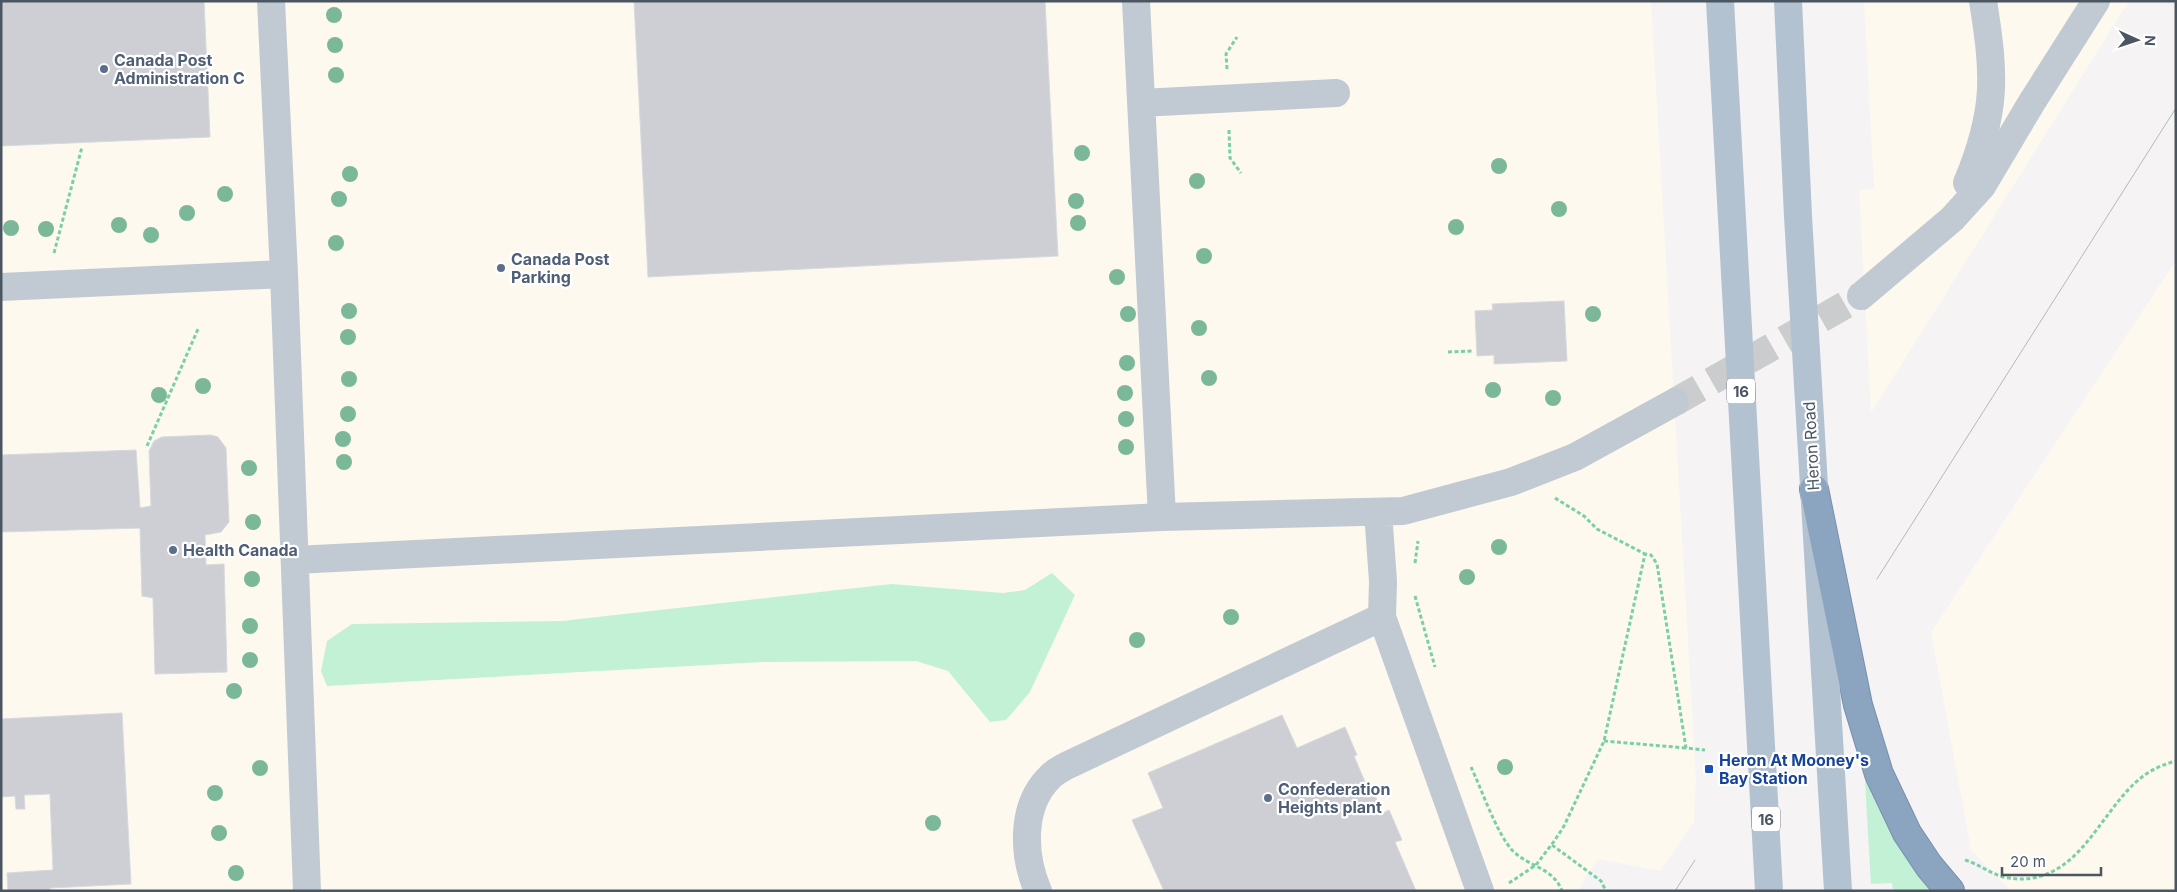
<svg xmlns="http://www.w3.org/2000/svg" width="2177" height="892" viewBox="0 0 2177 892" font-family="Inter,sans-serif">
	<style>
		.commercial { fill: #fdf9ef }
		.green { fill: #c3f1d5 }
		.building { fill: #cdcfd5; stroke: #d7d9de }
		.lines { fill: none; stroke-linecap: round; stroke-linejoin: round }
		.minor-tunnel { stroke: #caccce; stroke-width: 28; stroke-dasharray: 28 14; stroke-linecap: butt }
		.highway-casing { stroke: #7690ad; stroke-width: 30 }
		.path { stroke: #7ad0a6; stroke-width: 3; stroke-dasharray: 4 2.5; stroke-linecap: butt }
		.minor { stroke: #c1cad2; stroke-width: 28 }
		.major { stroke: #b3c2d1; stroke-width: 28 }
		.highway { stroke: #8ba5c1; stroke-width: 28 }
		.tram { stroke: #b5b8bd; stroke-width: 1 }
		.tree { fill: #7bb799 }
		.service-dot { fill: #5c6f8a; stroke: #fff; stroke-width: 2 }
		.transit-dot { fill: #1a4fb4; stroke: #fff; stroke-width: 2 }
		.labels { text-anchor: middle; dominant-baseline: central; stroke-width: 4.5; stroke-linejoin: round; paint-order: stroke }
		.shield { fill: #fff; stroke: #808990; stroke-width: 1 }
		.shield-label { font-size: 15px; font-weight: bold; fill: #4a5661 }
		.service-label { font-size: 16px; font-weight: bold; fill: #4e5e75; stroke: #fff; text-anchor: start }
		.street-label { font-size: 16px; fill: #4a5661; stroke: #fff }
		.transit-label { font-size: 16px; font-weight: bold; fill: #164399; stroke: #fff; text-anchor: start }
	</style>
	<rect width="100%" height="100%" fill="#f5f3f3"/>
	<path class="commercial" d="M1,1H1651L1696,778L1694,823L1660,871L1598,859L1577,891H1Z
		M1864,1H2129L1871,413L1859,190L1874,189Z
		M2176,260V891H2011L1971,850L1931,632Z"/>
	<path class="green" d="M1052,573L1075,595L1030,692L1006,720L990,722L948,671L916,661L762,662L327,686L321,671L327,641L352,624L562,621L891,584L1003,593L1025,590Z
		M1865,781H1871L1938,891H1893L1892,883L1871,884Z"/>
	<path class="building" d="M1,1H204L210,137L1,146Z
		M634,1H1045L1058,256L648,277Z
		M1564,301L1567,361L1494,364V355L1477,356L1475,311L1493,310L1492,304Z
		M211,435L218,437L226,448L229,522L221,532L205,535L206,565L224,564L227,672L155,674L153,598L142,596L140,528L1,532V455L136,450L140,508L151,506L149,451L154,441L162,437Z
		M122,713L131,884L50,888V891H8L7,873L53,870L50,794L24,795L25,809H16L15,796L1,797V719Z
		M1282,715L1297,748L1345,727L1357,755L1354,756L1368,789L1371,787L1383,813L1389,810L1402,840L1395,842L1416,891H1164L1132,820L1163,808L1148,773Z"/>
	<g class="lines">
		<path class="minor-tunnel" d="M1675,402L1861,296"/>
		<g class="highway-casing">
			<path id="highway" d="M1814,489L1858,705L1879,774L1907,833L1929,866L1950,891"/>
		</g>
		<path class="path" d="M1227,69L1226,54L1237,37
			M1229,130L1230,158L1241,173
			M54,253L82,147
			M1448,352L1474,351
			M147,446L198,329
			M1555,498L1584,516L1597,529L1645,554
			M1415,563L1418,541
			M1415,596L1435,667
			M1604,741L1686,748
			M1471,767C1482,790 1496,832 1512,850C1528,867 1553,867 1562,891
			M1552,845L1601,881L1606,891
			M1965,860C1978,864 1990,873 2003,877C2074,892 2096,818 2136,782C2148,771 2161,765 2176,761
			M1509,883L1536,865L1555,840L1564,826L1604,741L1645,554L1651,555L1657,564L1686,748L1705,750"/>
		<path class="minor" d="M271,1L284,274L307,891
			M1136,1L1162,517
			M1141,103L1336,93
			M1967,183C1997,111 1995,76 1983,1
			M1,287L284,274
			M1861,296L1952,219L1982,186L2032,102L2096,1
			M1378,512L1383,581L1382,617L1480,891
			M295,560L1162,517L1403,511L1511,482L1575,457L1675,402
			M1038,891C1023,856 1020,806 1050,777C1054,772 1061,769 1066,766L1382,617"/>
		<path class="major" d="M1720,1L1769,891
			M1788,1L1798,216L1838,891"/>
		<use href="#highway" class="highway"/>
		<path class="tram" d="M1877,579L2176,108
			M1675,891L1695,860"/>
	</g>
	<g class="tree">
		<circle cx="334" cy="15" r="8"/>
		<circle cx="335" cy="45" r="8"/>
		<circle cx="336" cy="75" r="8"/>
		<circle cx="1082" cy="153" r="8"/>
		<circle cx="1499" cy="166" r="8"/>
		<circle cx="350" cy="174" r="8"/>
		<circle cx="1197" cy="181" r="8"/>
		<circle cx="225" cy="194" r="8"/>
		<circle cx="339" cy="199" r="8"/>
		<circle cx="1076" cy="201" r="8"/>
		<circle cx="1559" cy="209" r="8"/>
		<circle cx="187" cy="213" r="8"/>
		<circle cx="1078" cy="223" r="8"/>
		<circle cx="119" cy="225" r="8"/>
		<circle cx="1456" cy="227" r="8"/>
		<circle cx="11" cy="228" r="8"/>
		<circle cx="46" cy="229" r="8"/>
		<circle cx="151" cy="235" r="8"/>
		<circle cx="336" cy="243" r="8"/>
		<circle cx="1204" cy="256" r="8"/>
		<circle cx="1117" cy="277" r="8"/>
		<circle cx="349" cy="311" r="8"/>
		<circle cx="1128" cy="314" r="8"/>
		<circle cx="1593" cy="314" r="8"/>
		<circle cx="1199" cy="328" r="8"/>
		<circle cx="348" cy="337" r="8"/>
		<circle cx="1127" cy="363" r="8"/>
		<circle cx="1209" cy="378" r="8"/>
		<circle cx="349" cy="379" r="8"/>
		<circle cx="203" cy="386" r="8"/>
		<circle cx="1493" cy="390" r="8"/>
		<circle cx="1125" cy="393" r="8"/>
		<circle cx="159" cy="395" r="8"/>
		<circle cx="1553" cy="398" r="8"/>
		<circle cx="348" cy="414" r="8"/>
		<circle cx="1126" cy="419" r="8"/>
		<circle cx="343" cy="439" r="8"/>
		<circle cx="1126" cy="447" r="8"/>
		<circle cx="344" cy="462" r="8"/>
		<circle cx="249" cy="468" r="8"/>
		<circle cx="253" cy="522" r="8"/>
		<circle cx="1499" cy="547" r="8"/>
		<circle cx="1467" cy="577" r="8"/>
		<circle cx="252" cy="579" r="8"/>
		<circle cx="1231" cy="617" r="8"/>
		<circle cx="250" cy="626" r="8"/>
		<circle cx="1137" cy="640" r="8"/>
		<circle cx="250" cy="660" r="8"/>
		<circle cx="234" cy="691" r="8"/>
		<circle cx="1505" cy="767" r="8"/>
		<circle cx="260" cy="768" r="8"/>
		<circle cx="215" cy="793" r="8"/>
		<circle cx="933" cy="823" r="8"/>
		<circle cx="219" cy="833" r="8"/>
		<circle cx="236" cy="873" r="8"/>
	</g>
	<g class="service-dot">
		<circle cx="104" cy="69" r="5"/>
		<circle cx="501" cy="268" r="5"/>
		<circle cx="173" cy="550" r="5"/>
		<circle cx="1268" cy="798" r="5"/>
	</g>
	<rect class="transit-dot" x="1704" y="764" width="10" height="10" rx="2.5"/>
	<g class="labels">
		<g class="shield">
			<rect x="1727" y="378.5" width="28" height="25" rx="4"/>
			<rect x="1752" y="806.5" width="28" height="25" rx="4"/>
		</g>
		<g class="shield-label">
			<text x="1741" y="391">16</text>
			<text x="1766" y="819">16</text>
		</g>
		<g class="service-label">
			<text x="114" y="60">Canada Post<tspan x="114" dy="18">Administration C</tspan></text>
			<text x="511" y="259">Canada Post<tspan x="511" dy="18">Parking</tspan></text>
			<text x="183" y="550">Health Canada</text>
			<text x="1278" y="789">Confederation<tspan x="1278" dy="18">Heights plant</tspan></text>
		</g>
		<g class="street-label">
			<text transform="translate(1811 446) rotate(-93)">Heron Road</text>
		</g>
		<g class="transit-label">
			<text x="1719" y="760">Heron At Mooney's<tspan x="1719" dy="18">Bay Station</tspan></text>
		</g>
	</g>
	<rect width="2177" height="892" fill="none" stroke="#4a5661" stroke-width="5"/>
	<g transform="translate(2137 40) rotate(93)" stroke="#ffffff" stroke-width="4" paint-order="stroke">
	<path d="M0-4L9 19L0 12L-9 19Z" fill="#4a5661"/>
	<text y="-8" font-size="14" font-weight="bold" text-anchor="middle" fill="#4a5661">N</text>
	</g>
	<path d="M2002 867v8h99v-8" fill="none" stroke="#4a5661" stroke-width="2.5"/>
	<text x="2010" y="867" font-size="15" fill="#4a5661" stroke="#ffffff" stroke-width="4" paint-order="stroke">20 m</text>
</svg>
